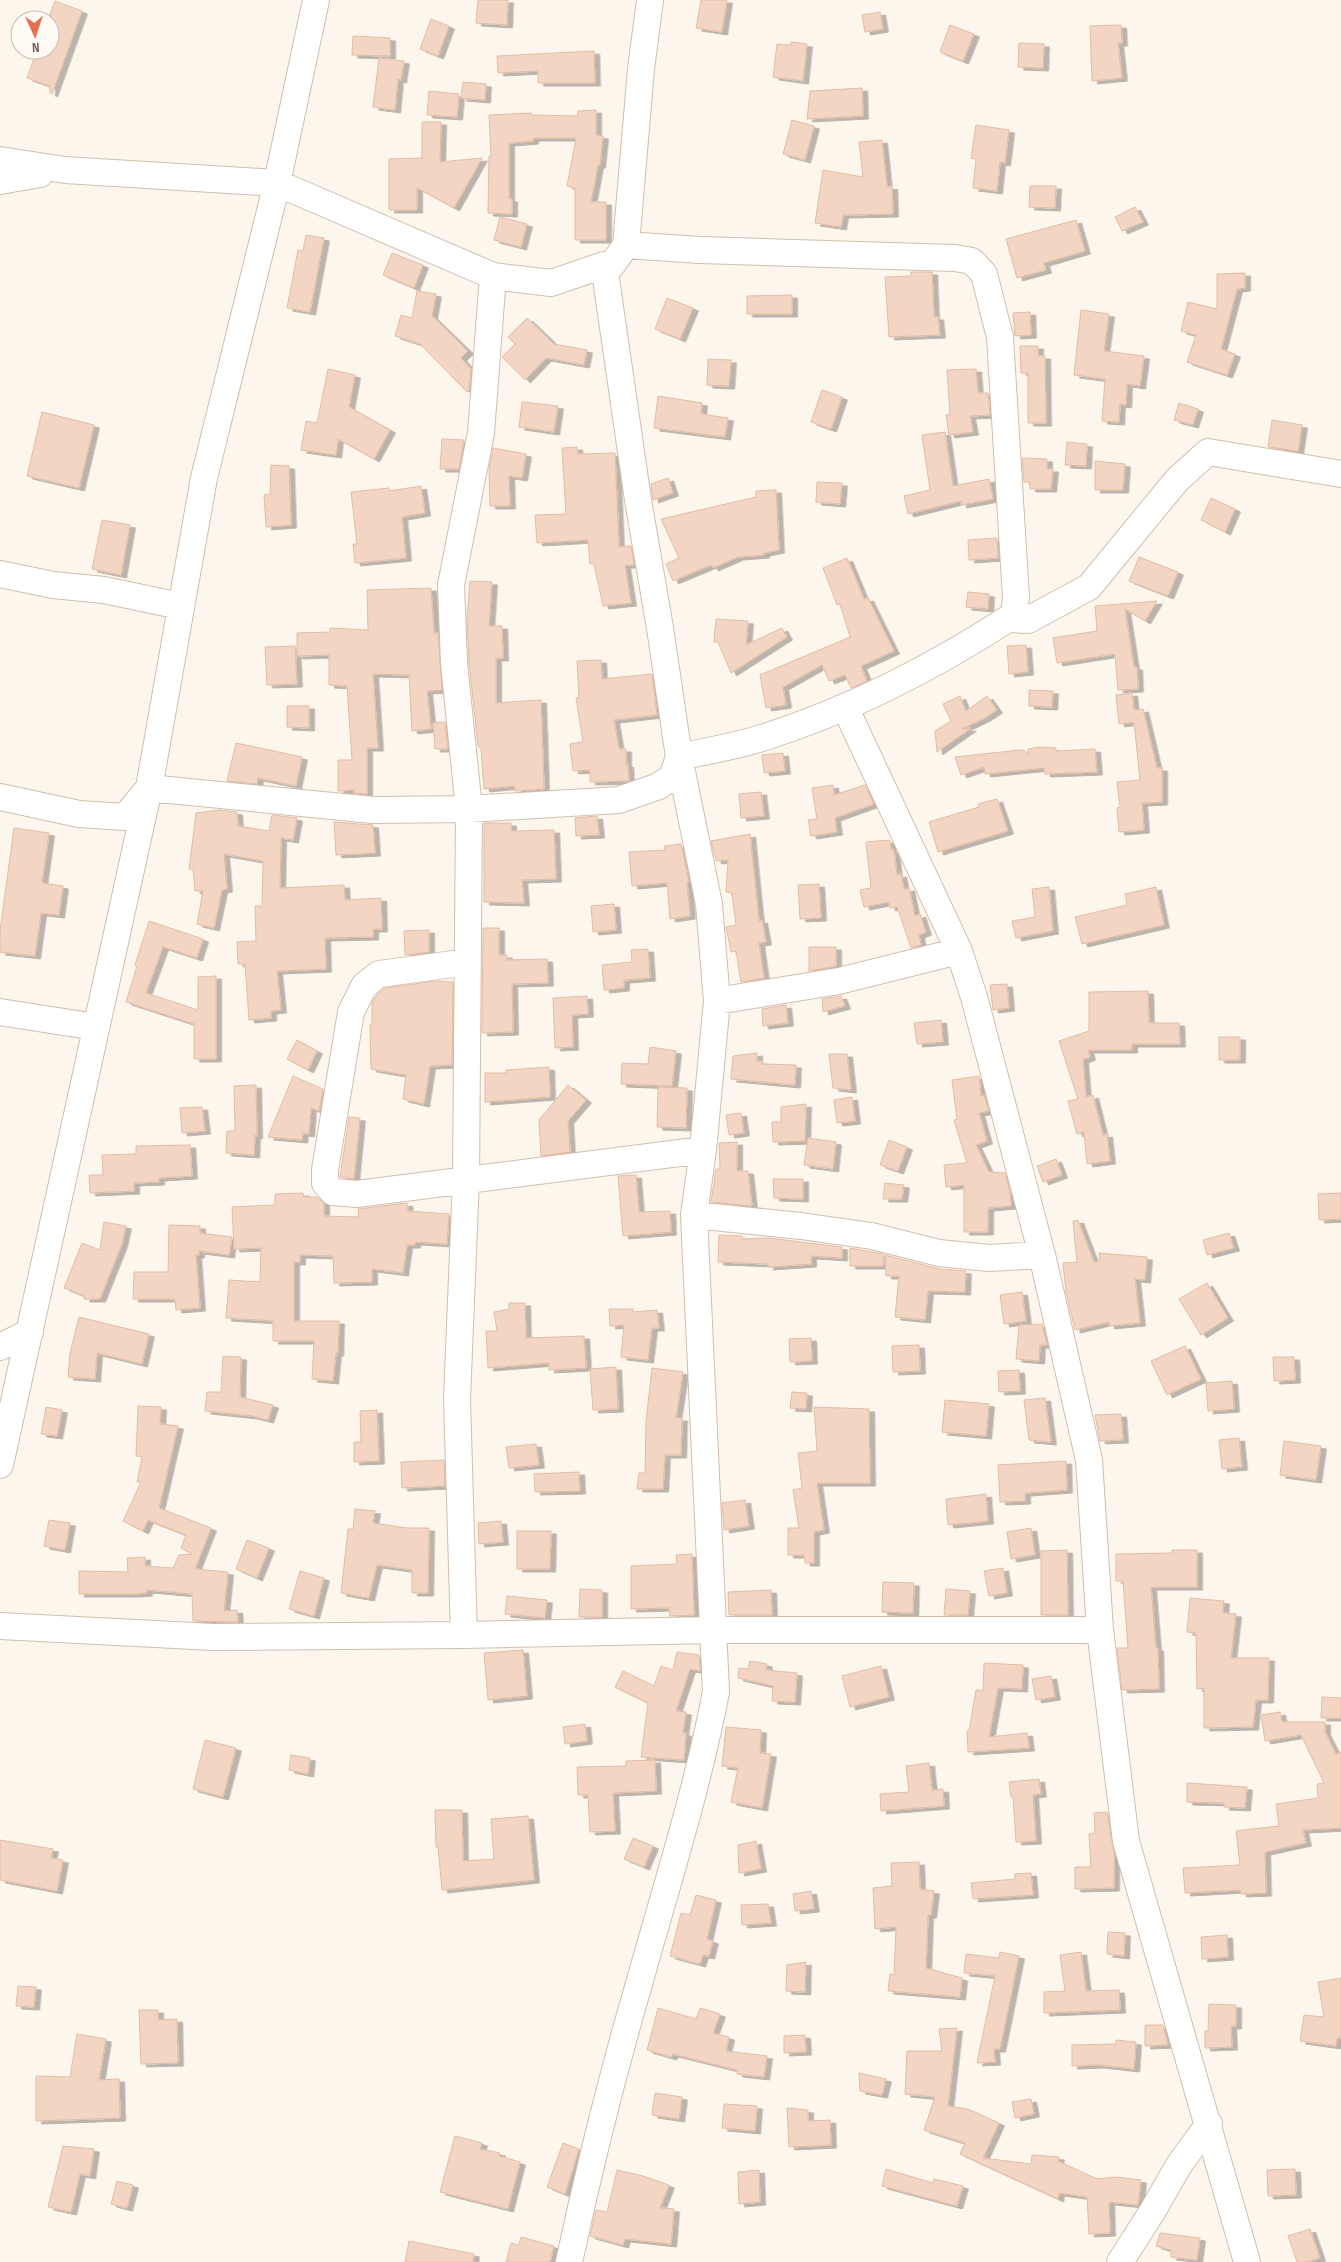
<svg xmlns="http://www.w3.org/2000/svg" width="1341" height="2262" viewBox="0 0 1341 2262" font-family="'Sofia Sans Condensed',sans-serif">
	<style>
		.building { fill: #f3d5c3; stroke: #e6bba3; filter: url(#shadow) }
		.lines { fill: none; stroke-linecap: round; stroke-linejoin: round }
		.minor-casing { stroke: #d1beb0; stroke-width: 28 }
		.minor { stroke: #fff; stroke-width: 26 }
	</style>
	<defs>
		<filter id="shadow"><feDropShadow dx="5.5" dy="3" stdDeviation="0" flood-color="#0004"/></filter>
	</defs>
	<rect width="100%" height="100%" fill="#fdf6ec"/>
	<path class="building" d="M478,0H508L507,25L476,23Z
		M701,0H727L722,32L696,28Z
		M55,1L82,11L52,94L50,93V86L27,78L37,50H50V14Z
		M880,12L883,29L865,32L862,15Z
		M431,19L449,26L438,56L420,49Z
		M950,25L974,34L963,61L940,52Z
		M1121,25L1122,43H1118L1122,78L1092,81L1090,26Z
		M353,36L390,38V56L352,55Z
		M791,42L807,44L803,81L773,77L777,44L791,45Z
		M1019,43L1044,44L1043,68L1018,67Z
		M594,51L595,83H538V71L498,73L497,56Z
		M379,58L404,61L401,80L398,79L395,110L373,107Z
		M463,82L486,84L485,100L461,98Z
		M862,88L863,116L807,119L810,91Z
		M429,91L459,94L457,117L427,115Z
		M596,110V135L603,136L600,165H598L591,202H606V240H575V188L567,186L576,138H533V141L509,143V199H512V214L488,213L489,156H491L489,115L531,113L532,115L578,116V111Z
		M792,120L814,126L805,160L783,154Z
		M422,122H441L440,162L482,158L454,208L417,188V210H389V159L422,158Z
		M976,125L1009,130L1005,163L1000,162L997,191L973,188L976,159L971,158Z
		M882,140L887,187L892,186L893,214L843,215L841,227L815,223L823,170L863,177L859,142Z
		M1030,186H1056L1055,208L1029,207Z
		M1135,207L1143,222L1122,231L1115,217Z
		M500,217L527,224L521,247L494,240Z
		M1076,220L1085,251L1044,263L1046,270L1017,278L1006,239Z
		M306,235L324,238L310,312L287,308L298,250L303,251Z
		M392,253L423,265L414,288L383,275Z
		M911,272H932L934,317H938L940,335L889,337L885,277L911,276Z
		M1245,273V288L1237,289L1221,349L1235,354L1227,375L1187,362L1196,335L1181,331L1188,302L1217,309V274Z
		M417,291L436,294L432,316L468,351L461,358L471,369L469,390L467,392L420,344L395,336L401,315L412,318Z
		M792,295V314H747V296Z
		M667,298L693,308L680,339L655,329Z
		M1081,310L1109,314L1104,351L1144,356L1140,386L1127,384L1126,405L1120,404L1119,422L1102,421L1105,379L1074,375Z
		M1030,312L1031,335L1015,336L1013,313Z
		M527,318L554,344L587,350L584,365L546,358L525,380L502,357L515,344L508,337Z
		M1020,346H1038V356H1045L1046,423H1028V373H1021Z
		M708,359L731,360L729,386L707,385Z
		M328,369L355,375L349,407L390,430L374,459L338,439L336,455L301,450L306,421L317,423Z
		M976,369L978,393H988L990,415L970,416L973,432L949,435L946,415L950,414L947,370Z
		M822,390L842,397L831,429L811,422Z
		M658,396L702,403L701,414L728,418L725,437L654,428Z
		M522,402L558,406L554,432L519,427Z
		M1179,403L1198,409L1193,425L1174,420Z
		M42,412L94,425L79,488L27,476Z
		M1272,420L1302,425L1298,451L1268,447Z
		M945,432L953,486L989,479L993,499L961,505V501L908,514L904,496L930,490L922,435Z
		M442,439L464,440L459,469H440Z
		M1067,442L1087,444L1086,466L1065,465Z
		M577,447L578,454L615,453L619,547L631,546L634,565H625L631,603L603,606L594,564H590L588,540L537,543L535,515L566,514L562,448Z
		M493,448L526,454L522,478L509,476L510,506H490L489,471Z
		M1022,458L1047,459V469H1053L1051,489H1030V482H1024Z
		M1095,461L1125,464L1123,490H1095Z
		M271,465L289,466L291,525L266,527L264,495L270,494Z
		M668,478L673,493L653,500L651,484Z
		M817,482L842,483L840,504L816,502Z
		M421,486L425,513L402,517L406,558L355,563L353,544H357L351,492L389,488V491Z
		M776,490L779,550L764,553V555L738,557L713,568L711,565L673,581L666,564L679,558L661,519L756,497V491Z
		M1211,498L1235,509L1225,532L1201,520Z
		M102,520L130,525L121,575L92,569Z
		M997,538L998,558L969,560L968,540Z
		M1139,557L1178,572L1168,596L1129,581Z
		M847,558L864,599L868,598L894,651L861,666L867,681L851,688L845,675L829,681L822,665L783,687L786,705L766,708L760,675L850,637L840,604L837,605L823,568Z
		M470,581L492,582L489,626H502L503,658H496V703L541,700L544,789L515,791V786L484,789L481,749L478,746L469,662L467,618Z
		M431,588L434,633H438L442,690L427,691L431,729L412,731L409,675L373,674L378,748H367V794L354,793V790L338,791V760H352L347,686L329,685V655L297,656V633L330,632V628L368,630L367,590Z
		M968,592L989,594L988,609L966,607Z
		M1157,601L1145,621L1125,609L1134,667H1137L1138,689L1118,690L1115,654L1057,663L1053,638L1097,631L1095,606Z
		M716,619L748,621L746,645L782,628L787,637L731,673L718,642H714Z
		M1026,645L1028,672L1009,674L1007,646Z
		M295,646L297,684L267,685L265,647Z
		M601,660L602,679L652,674L657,715L614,720L619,749H626V765L628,764L629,781H627L590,782V770L573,771L570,744L583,742L576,698H579L577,661Z
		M1029,690L1053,691L1052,707L1029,706Z
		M1132,693L1134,710L1143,709L1157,768H1162V802L1142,803L1144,830L1119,832L1117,808L1120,807L1117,782L1140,780L1134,722L1119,724L1116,695Z
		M960,696L966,711L987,696L997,710L985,718L962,729L971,728L937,752L935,731L951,721L943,704Z
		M287,706H309V728L287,727Z
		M445,722L448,749H435L433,723Z
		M236,743L302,757L296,786L258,778L257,784L227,781Z
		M1039,747L1056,748V751L1095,749L1097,772L1045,774L1044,768L985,774L984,767L961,775L955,757L1020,750H1024L1028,755V749Z
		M783,753L785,771L764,773L762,755Z
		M833,785L834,795L865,785L874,804L835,818L837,832L811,836L808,820L817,819L812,788Z
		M761,792L764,816L741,818L739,794Z
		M997,799L1008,831L938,852L929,822L979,807L978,804Z
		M220,810L237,812L238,826L269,831L272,815L297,818L293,840L281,838L280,888L344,885L345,900L381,898L382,929H373V937L325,938L326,969L277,971L281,1010L271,1011V1018L249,1020L245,964H238L237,942L256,941L255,906H262L263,861L224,854L227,889L222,890L214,928L197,924L203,891H195L193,869H189L196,813Z
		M597,816L599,835L576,836L575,818Z
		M334,822L373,825L375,853L336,855Z
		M484,823H511V831L554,830L556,879L522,880L524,903L484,902Z
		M14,828L49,833L42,883L63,886L59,915L41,913L35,956L0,952V931Z
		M750,834L759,921L762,920L766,942L759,943L764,978L741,982L736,951L731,952L726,927L736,925L732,893L726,892L728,860L716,861L711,841Z
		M890,840L891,850H894L897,875L901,874L904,889L909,888L915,916L920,914L926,932L919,935L921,945L911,948L897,907L890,908L889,902L864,907L860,890L871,888L866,842Z
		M681,844L689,882H687L690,916L670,919L667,883L632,886L629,852L665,850L664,846Z
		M819,884L821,918L800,919L798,885Z
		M1049,887L1053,931L1016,938L1012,921L1035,917L1032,889Z
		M1156,887L1164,925L1082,944L1075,917L1127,905L1125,894Z
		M614,904L616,930L593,932L591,906Z
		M149,921L203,939L197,958L163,947L146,993L198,1010V977L216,976V1059H194V1024L126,1002L137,966L135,965Z
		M483,928H499V955H507V960L547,959L548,983L512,984L513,1032L482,1033Z
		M429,930V952L405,955L404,931Z
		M809,947H836V966L809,971Z
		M648,949L650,978L624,980V988L604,990L602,965L632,962L631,950Z
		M436,981L453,982L452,1065L430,1066L424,1104L403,1099L406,1075L371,1069L370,1025H372V1003L376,996L385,988Z
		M1007,984L1009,1008L993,1010L990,985Z
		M1148,991L1149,1023H1179L1180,1044H1132V1050H1088L1090,1057L1083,1060L1086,1097L1093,1095L1103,1135L1107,1134L1110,1161L1087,1164L1084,1132L1077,1134L1068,1101L1078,1099L1059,1041L1089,1031V992Z
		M587,996L588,1014L572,1015L573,1047L555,1048L553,998Z
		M841,996L845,1006L823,1012L822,999Z
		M786,1005L788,1023L763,1026L762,1009Z
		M941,1020L943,1042L917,1044L914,1023Z
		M1219,1037H1240V1060H1219Z
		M297,1040L317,1051L308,1070L287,1059Z
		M650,1047L676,1051L672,1086L621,1084L622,1063L648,1064Z
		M757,1053V1061H762V1064L796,1065L795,1085L731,1079L733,1056Z
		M829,1054H847L851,1090L833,1088Z
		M549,1067L550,1097L485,1102V1073H506V1070Z
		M293,1076L323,1089L319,1111L311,1108L309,1134L303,1133L302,1140L268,1137Z
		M979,1076L981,1096L984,1095L989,1111L979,1113L987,1141L976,1145L989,1172L1005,1173L1010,1192L1011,1206L988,1208V1232H964V1185L946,1187L944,1165L967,1163L954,1120L957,1119L952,1080Z
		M256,1085L257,1136L255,1135L254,1155L226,1153L227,1131H235L234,1086Z
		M568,1085L586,1100L568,1121L570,1152L541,1156L539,1120Z
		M658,1087L687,1088L686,1128L657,1127Z
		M852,1097L855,1121L837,1123L834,1100Z
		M806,1104L805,1141L773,1142L772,1122H781V1107Z
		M202,1107L205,1131L182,1133L180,1108Z
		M741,1113L744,1133L729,1135L726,1115Z
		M349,1117L360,1118L354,1179L340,1177Z
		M808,1138L836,1142L833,1169L804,1165Z
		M889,1140L907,1147L898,1171L880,1165Z
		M737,1142V1171H748L752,1206L711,1202L716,1169H720L719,1143Z
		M190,1145L192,1176L159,1178V1182L134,1183V1191L90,1193L89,1175H103L102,1155L136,1154V1146Z
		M1056,1159L1062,1175L1043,1182L1037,1166Z
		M636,1175L639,1212L670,1211L671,1232L623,1236L618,1176Z
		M773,1179H803V1199L774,1198Z
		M885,1183L904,1185L902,1199H883Z
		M303,1193L304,1197H317L324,1203V1216L359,1217L358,1209L407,1203L408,1211L449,1214L447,1244L415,1242V1245H407L403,1273L372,1269V1282L334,1283L333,1256L300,1255V1262H294V1321H339L338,1353H336L333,1381L312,1379L314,1341H273V1321L226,1318L229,1280L260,1282L261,1248L234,1249L232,1207L275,1205V1194Z
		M1341,1193V1219L1319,1220L1318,1194Z
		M1078,1220L1094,1262L1100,1261L1099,1253L1147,1257L1145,1280L1135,1279L1140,1323L1109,1326V1322L1075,1330L1066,1292L1063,1263L1077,1262L1073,1221Z
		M104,1222L126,1226L122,1244L100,1299H84L85,1296L64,1288L82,1243L100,1250Z
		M169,1225L200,1226V1233L232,1237L229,1255L199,1251V1255H196L200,1308L176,1310L175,1299H133L134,1272H168Z
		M1229,1233L1234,1248L1207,1255L1203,1240Z
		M719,1235L742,1236V1239L769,1238L842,1247V1258L811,1256V1264L768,1267V1264L718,1262Z
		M850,1248L883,1254V1266H850Z
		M885,1255L940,1269L966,1271L965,1292L928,1291L925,1320L895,1317L899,1276H886Z
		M1207,1283L1228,1318L1201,1335L1179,1299Z
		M1022,1292L1026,1321L1004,1324L1000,1295Z
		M509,1303H525L526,1338L584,1336L586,1368L549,1370V1363L488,1368L486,1331H497L494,1312L509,1309Z
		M609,1309H633V1312L657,1310L659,1328H652L648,1360L621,1357L624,1325L610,1326Z
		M79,1317L149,1334L142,1364L97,1353L95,1379L68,1377L70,1353Z
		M1042,1324L1047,1345H1040L1039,1361L1016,1359L1019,1325Z
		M811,1338L812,1361L790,1362L789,1339Z
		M919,1345L920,1371L893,1372L892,1346Z
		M1185,1346L1201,1379L1167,1395L1151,1361Z
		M223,1356L241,1357L240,1397L273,1405L268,1420L252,1416L205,1411L207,1392H221Z
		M1273,1357H1294L1295,1380L1274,1381Z
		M616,1367L618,1409L593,1410L590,1369Z
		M652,1368L683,1372L676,1418H682L681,1455H665L663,1489H637L639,1473H645L646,1421Z
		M1019,1370L1020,1391L999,1392L998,1371Z
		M1232,1381L1234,1409L1208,1411L1206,1383Z
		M792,1392L807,1393L806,1409L790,1408Z
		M1045,1398L1051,1442L1029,1440L1024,1400Z
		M945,1400L989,1404L986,1436L942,1432Z
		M138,1406L161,1407L160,1424L178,1426L159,1508L211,1528L195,1569L228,1572L224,1611L237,1610L238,1622L193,1621L192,1594L147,1590V1593L135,1594H79V1571L128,1572L127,1558L145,1557V1566L173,1568L179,1555L192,1554L181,1548L186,1535L148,1520L143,1531L123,1521L141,1482H137L142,1457L136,1456Z
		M46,1407L62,1410L57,1436L41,1434Z
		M814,1407L869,1409L870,1483H817L824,1530L814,1532V1563H805L804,1555H788V1528H799L793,1490L802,1488L798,1453L817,1451Z
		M377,1410L379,1461L354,1462V1442H361L360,1411Z
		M1121,1414L1123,1440L1100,1441L1095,1415Z
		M1239,1438L1242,1467L1222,1469L1219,1440Z
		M1284,1441L1321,1446L1316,1480L1280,1475Z
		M536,1444L539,1465L509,1468L506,1447Z
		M444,1460L445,1486L402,1488L401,1462Z
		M1066,1461L1067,1490L1025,1493V1501L1000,1502L998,1465Z
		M579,1472L580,1491L535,1492L534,1474Z
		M986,1494L988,1521L948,1525L946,1499Z
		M745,1500L749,1526L724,1530L722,1503Z
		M355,1509L375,1511L373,1523L407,1528H429L428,1593H412V1570L377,1565L369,1598L341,1593L348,1529H353Z
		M49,1520L70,1523L65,1550L44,1546Z
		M501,1521L503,1542L479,1544L478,1523Z
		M1031,1528L1035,1555L1011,1559L1007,1532Z
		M517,1531H551L550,1569H517Z
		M247,1540L269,1548L257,1578L236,1569Z
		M1067,1550L1068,1615H1041V1551Z
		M1172,1550H1197V1587H1151L1156,1648H1158L1159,1689L1122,1690L1117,1648H1128L1123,1581H1116V1554L1172,1553Z
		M692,1554L694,1615L670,1616L669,1608L631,1609V1566L677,1564L676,1555Z
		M1003,1568L1007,1593L989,1596L984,1571Z
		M300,1571L324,1578L314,1616L289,1609Z
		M883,1582L914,1583L913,1613L882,1612Z
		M580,1589L602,1590V1617H579Z
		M946,1589L970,1591L968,1615H944Z
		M771,1590L772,1615H729L728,1592Z
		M507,1596L547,1600L545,1618L505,1614Z
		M1190,1598L1224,1601L1223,1613L1236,1614L1231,1658H1269L1268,1700H1256L1253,1727L1204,1728V1688L1197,1689L1196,1633L1187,1632Z
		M523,1650L527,1696L488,1700L484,1653Z
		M677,1652L699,1655L700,1671L690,1669L676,1711L686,1712L683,1733H686L684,1760L641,1757L648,1703L615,1687L623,1671L654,1686L661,1666L673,1670Z
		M750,1661L767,1664L766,1670L797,1673L795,1702L772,1701L773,1686L738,1678L739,1668L748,1669Z
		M984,1663L1023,1665L1022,1689L998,1688L989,1737L1027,1733L1029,1748L968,1752L967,1731H969L976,1690L983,1691Z
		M881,1666L889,1697L850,1707L842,1676Z
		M1051,1676L1055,1697L1036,1700L1032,1679Z
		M1322,1697L1341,1698V1718H1321Z
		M1280,1712L1282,1722H1325V1732L1336,1754L1341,1752V1828L1303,1830L1306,1843L1265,1852L1266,1893L1241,1894L1240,1890L1185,1893L1183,1868L1240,1865L1236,1831L1279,1826L1276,1804L1318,1798L1317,1784L1324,1783L1301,1735L1265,1741L1261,1715Z
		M585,1724L587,1741L565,1744L563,1727Z
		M726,1727L761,1730L760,1753L771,1754L762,1808L731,1802L738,1768L722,1766Z
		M205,1740L236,1748L223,1797L193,1789Z
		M291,1755L310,1758L308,1774L289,1770Z
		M655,1760L656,1791L613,1793L615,1831L590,1832L588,1795H578L577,1767L626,1766V1761Z
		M929,1763L932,1790L943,1789L944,1806L881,1811L880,1794L909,1792L906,1766Z
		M1039,1779L1041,1794L1033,1795L1036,1841L1016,1842L1013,1797H1011L1009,1782Z
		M1187,1783L1247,1787L1245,1808L1224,1807V1803L1187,1802Z
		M435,1810H462L463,1861L494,1859L491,1819L528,1816L534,1880L442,1890L438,1847H436Z
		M1107,1812L1114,1853V1888L1075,1889V1867H1091L1089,1834L1095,1833L1094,1813Z
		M633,1838L653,1846L644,1867L624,1859Z
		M0,1840L53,1849L51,1858L63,1860L57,1891L0,1880Z
		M756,1841L761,1869L739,1873L738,1845Z
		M919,1862L920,1889L934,1891L931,1915H928L926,1968L962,1978L960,1997L888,1991L890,1974L894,1975L896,1927L875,1929L873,1888L892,1886L891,1863Z
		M1031,1873L1033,1895L973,1899L971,1883L1015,1879V1874Z
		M811,1891L814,1909L795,1911L793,1894Z
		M696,1895L716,1900L707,1939L713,1941L709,1956L703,1955L700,1964L670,1956L681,1913L690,1915Z
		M768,1904L771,1923L742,1925L741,1905Z
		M1108,1932L1125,1933L1124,1956L1107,1954Z
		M1227,1935L1228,1957L1202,1959L1201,1937Z
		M1000,1952L1019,1956L1000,2049H994L995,2062L977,2063L995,1976L964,1973L966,1954L999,1958Z
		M1081,1952L1086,1991L1119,1990L1120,2010L1044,2013V1992L1065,1991L1060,1955Z
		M806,1962L805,1992L786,1991L787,1965Z
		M1341,1978V2038H1337L1336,2046L1300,2041L1304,2015L1324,2017L1318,1982Z
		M18,1986L36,1987L34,2007L16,2006Z
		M1209,2004L1236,2005V2026H1231L1232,2047L1205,2048V2031H1208Z
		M658,2008L696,2019L700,2008L720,2014L713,2033L729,2037L726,2051L767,2056L764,2077L737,2074V2070L673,2054L671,2057L647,2050Z
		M139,2010H158V2020L177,2019L178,2063L141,2064Z
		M1145,2025H1163L1168,2045L1145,2046Z
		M957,2028L948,2106L968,2109L999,2123L983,2158L1031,2164L1032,2155L1059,2157L1058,2161L1097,2179L1116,2177L1141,2180L1138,2205L1109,2202L1110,2233L1089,2234L1087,2197L1059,2193L1058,2199L960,2154L965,2143L924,2130L935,2097L905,2094L907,2051H942L939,2029Z
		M77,2034L106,2039L99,2080L119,2079L120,2118L36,2121V2076L70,2077Z
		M805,2035L806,2052L784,2053V2036Z
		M1116,2040L1136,2042L1134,2069L1098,2065L1072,2066V2045L1116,2044Z
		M859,2073L886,2079L882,2095L860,2091Z
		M655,2093L682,2097L679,2119L652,2115Z
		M1031,2099L1034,2114L1015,2118L1012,2102Z
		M724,2104L757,2106L755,2131L722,2128Z
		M787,2108L808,2110V2121L830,2120L831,2145L789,2147Z
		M455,2136L482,2143L480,2149L500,2153L499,2156L520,2162L508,2209L440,2192Z
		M563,2143L579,2149L565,2194L547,2187Z
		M63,2146L94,2149L90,2176L80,2174L71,2212L48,2207Z
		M886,2169L933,2183L934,2179L963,2186L957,2206L882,2186Z
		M1295,2169L1296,2195L1268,2196L1267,2170Z
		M617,2170L643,2176L669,2185L660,2208L674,2209L671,2244L625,2239L623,2245L590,2236L596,2210L607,2212Z
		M759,2170L760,2202L739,2204L738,2172Z
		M117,2181L133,2185L127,2208L111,2204Z
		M1310,2229L1320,2258L1307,2262H1297L1288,2236Z
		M1160,2233L1200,2238L1197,2260L1171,2257V2250L1156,2246Z
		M521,2237L554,2246L550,2262H506L511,2243L519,2245Z
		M409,2241L474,2254L473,2262H405Z"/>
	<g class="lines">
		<g class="minor-casing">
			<path id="minor" d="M0,160L65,170L277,183L493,276L551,283L604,265H612L626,245L700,250L955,258L972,261L984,274L1000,337L1016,598L1014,615C936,666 853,709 765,737C737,746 708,751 679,757L672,777L659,786L619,800L469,809L373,810L149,788L125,817L79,814L0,797
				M0,181L40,174
				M626,245L641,69L650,0
				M0,574L53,585L104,590L180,606
				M1009,619L1028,620L1089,587L1177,480L1208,452L1341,474
				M845,707L959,951L974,997L1042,1255L1089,1460L1100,1630L1126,1841L1247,2262
				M468,962L379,974L364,986L351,1012L325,1170V1183L333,1192L357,1194L703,1150
				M717,1001L839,981L959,951
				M0,1012L96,1027
				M694,1215L801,1226L872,1236L939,1253L989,1258L1042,1255
				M0,1347L30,1332
				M0,1465L149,788L204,478L277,183L316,0
				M0,1626L213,1637L464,1635L714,1630H1100
				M464,1635L457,1399L466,1179L469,809L454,663L451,585L481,433L493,276
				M569,2262C589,2169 612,2076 639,1984C666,1887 697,1791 716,1692L694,1215L703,1150L717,1001L709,904L679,757L660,628L638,500L604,265
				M1120,2262L1152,2212L1179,2165L1209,2124"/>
		</g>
		<use href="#minor" class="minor"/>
	</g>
	<g transform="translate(35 35) rotate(177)"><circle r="24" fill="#fffaf3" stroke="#cabbb1"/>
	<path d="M0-4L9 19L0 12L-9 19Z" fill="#e76f51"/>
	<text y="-8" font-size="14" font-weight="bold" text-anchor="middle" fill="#7a5c4d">N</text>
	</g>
</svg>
